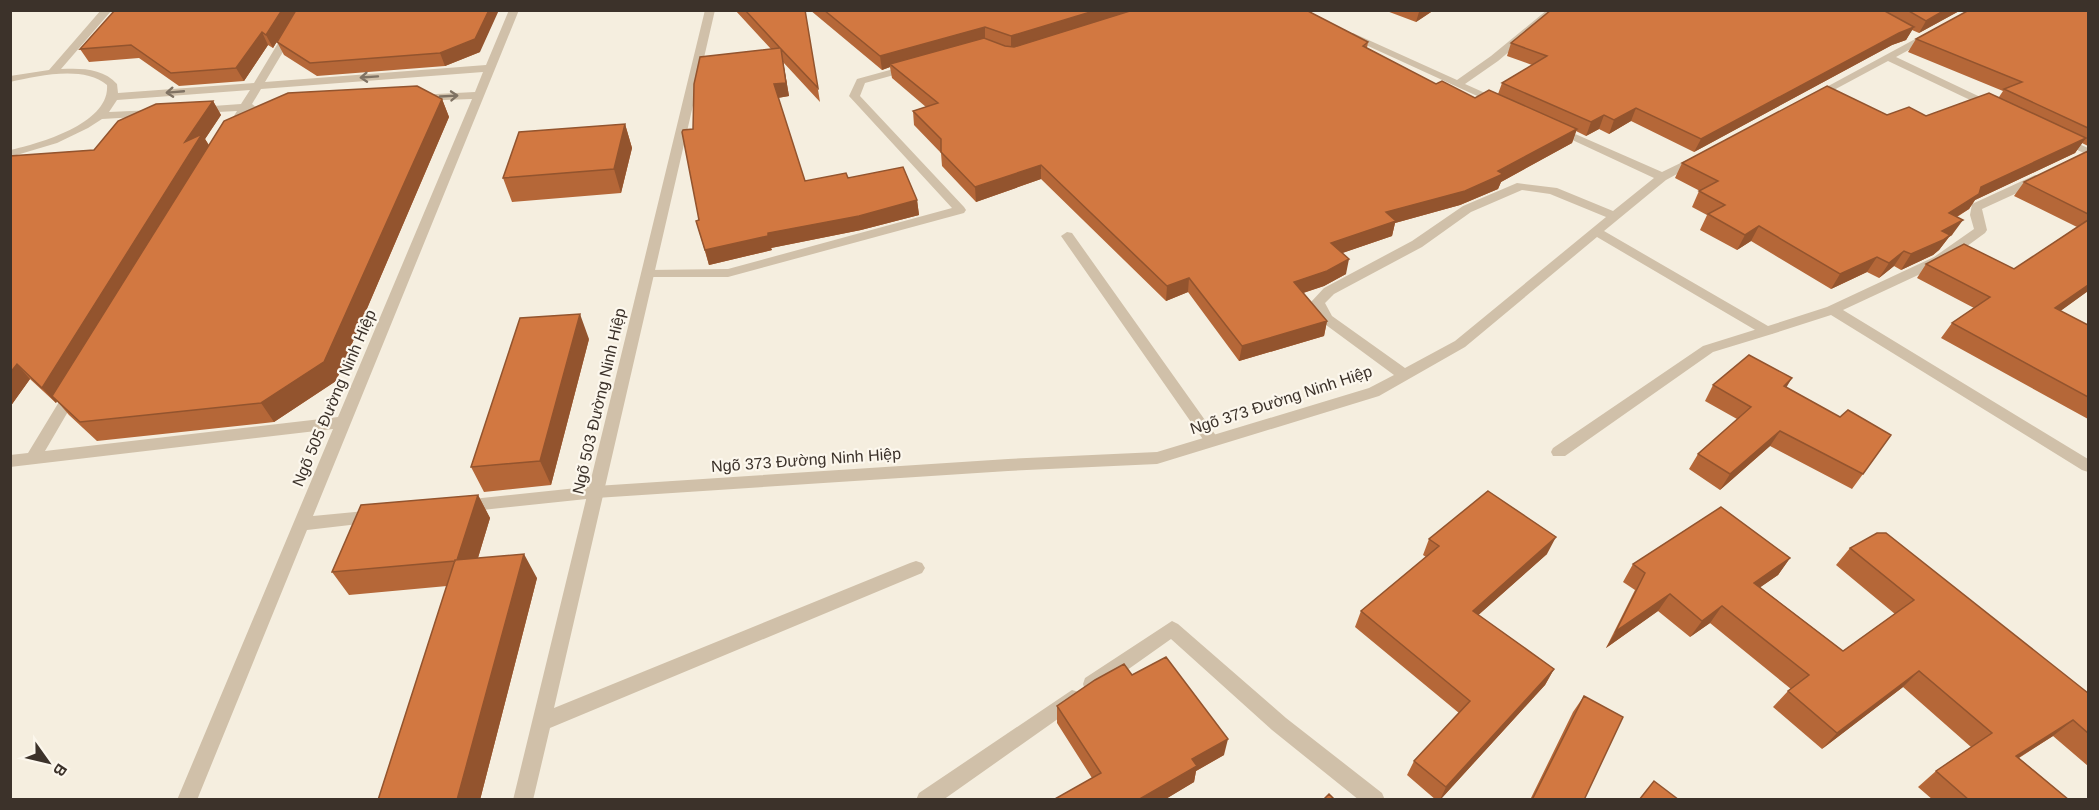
<svg xmlns="http://www.w3.org/2000/svg" width="2099" height="810" viewBox="0 0 2099 810" font-family="Arial,sans-serif">
	<style>
		.lines { fill: none; stroke-linecap: round; stroke-linejoin: round }
		.lane { fill: #d0c0a9; fill-rule: evenodd }
		.street { fill: #d0c0a9; fill-rule: evenodd }
		.wall { fill: #b56738 }
		.shaded-wall { fill: #93542e }
		.building { fill: #d27841; stroke: #93542e; stroke-width: 1.5 }
		.oneway { stroke: #7f7263 }
		.labels { text-anchor: middle; dominant-baseline: central; stroke-width: 4.5; stroke-linejoin: round; paint-order: stroke }
		.street-label { font-size: 16px; fill: #3c322a; stroke: #fcf7ed }
	</style>
	<rect width="100%" height="100%" fill="#f5eedf"/>
	<g class="lines">
		<path class="lane" d="M705,10H715L554,708L910,563L916,561L922,563L925,568L922,573L550,728L533,800H513Z
			M1067,232L1072,233L1217,437L1220,441L1217,445H1207L1061,236Z
			M1767,326L1774,331L1772,334L1713,352L1565,456H1553L1551,452L1553,448L1703,346Z"/>
		<path class="street" d="M101,10H112L61,69C81,68 103,68 117,84L118,93L254,83L298,10H308L265,82L486,65L509,10H519L313,516L376,510L382,511L384,516L382,521L376,522L307,530L197,800H177L333,429L10,467V455L28,453L68,387L73,386L80,391L45,451L338,417L472,99L417,101L412,98L417,95L475,92L483,72L261,89L252,104L256,107L249,110L236,131L232,132L226,129L237,111L199,113L193,110L199,107L241,104L250,90L117,100L109,112L154,110L160,113L154,116L102,119L88,128L57,143L10,157V150C41,143 110,123 107,85C83,65 38,76 10,82V76L49,70Z
			M1547,10H1559L1498,61L1465,84L1503,101V105L1499,106L1344,35L1353,33L1457,80L1491,56Z
			M1930,31L1934,32V36L1896,57L1995,104V108H1987L1888,61L1817,99H1809L1808,97Z
			M908,65L913,68L912,70L865,83L860,96L964,207L966,210L964,213L728,277H643L641,274L643,271L648,270L728,269L952,208L849,96L857,79Z
			M1557,126L1662,172L1693,157H1701V161L1666,180L1604,231L1768,326L1827,307L1934,257L1974,229L1970,215L1972,204L2035,175H2043V181L1982,209L1987,230L1985,233L1944,263L1843,310L2088,459V472L2082,470L1831,315L1772,334H1762L1597,237L1465,347L1379,396L1157,464L1008,471L596,498L463,512L457,510L455,506L457,502L463,500L596,486L1008,459L1157,452L1369,388L1394,375L1322,322L1311,302L1324,288L1412,241L1463,206L1517,183L1557,188L1613,211L1654,178L1553,131V127ZM1522,190L1550,194L1606,217L1455,341L1405,368L1332,316L1325,303L1334,294L1422,247L1471,212Z
			M2062,136L2088,148V155L2058,141L2056,139Z
			M1172,621L1178,624L1286,718L1382,793L1385,800H1359L1272,730L1171,639L1099,690L1092,692L1085,690L1083,684L1085,678Z
			M1072,690L1079,692L1081,698L1079,704L943,800H916L919,793Z"/>
	</g>
	<path class="wall" d="M296,10L273,48L268,45L244,81L179,86L139,58L89,62L80,49Z
		M735,10H805L820,102L783,62L789,96L778,98L805,181L848,178L917,200L919,215L861,230L771,248L772,250L709,265L696,221L699,220L693,129L771,49Z
		M810,10H1306L1368,42L1367,48L1436,84L1475,98L1498,94L1502,83L1532,65L1507,56L1511,43L1551,10H1961L1919,33L1912,30L1906,40L1892,45L1694,152L1631,121L1609,134L1599,129L1586,136L1576,131L1572,143L1501,182L1498,189L1460,205L1395,223L1392,236L1342,253L1346,274L1324,286L1303,293L1327,321L1324,336L1239,361L1188,292L1166,301L1041,179L976,202L942,166L941,153L914,125L913,111L926,107L892,78L890,67L882,70Z
		M1384,10H1434L1416,22Z
		M2088,10V146L2082,143L2075,153L1975,200L1969,209L1957,217L1952,235L1949,237L1939,250L1933,255L1901,270L1894,266L1879,278L1867,272L1831,289L1751,241L1737,250L1700,230L1707,215L1692,207L1699,191H1700L1675,178L1682,163L1887,115L1926,116L1999,97L2003,91L1908,52L1916,39Z
		M277,42L480,52L445,66L317,76L284,55Z
		M442,99L449,117L336,381L274,422L97,441L69,415L57,401L56,403L30,379L10,407V156L94,150L213,101L221,115L205,139L209,145Z
		M625,124L632,148L621,193L512,202L503,178Z
		M2088,151V291L2060,311L2088,325V419L1941,338L1952,323L1974,308L1917,278L1926,264L2014,269L2077,227L2014,196L2024,182Z
		M589,339L551,485L484,492L471,467Z
		M1713,385L1786,387L1863,474L1852,489L1770,446L1720,490L1689,469L1698,454L1737,419L1705,401Z
		M478,495L490,518L478,558L537,578L480,800H378L447,586L349,595L332,572Z
		M1429,539L1547,554L1478,615L1554,669L1545,685L1440,800H1436L1407,775L1414,761L1459,713L1355,627L1361,611L1426,557L1423,555Z
		M1850,548L2088,693V766L2053,736L2019,758L2069,800H1933L1918,787L1936,771L1971,747L1903,687L1822,749L1773,707L1788,691L1791,689L1710,623L1690,637L1658,611L1606,648L1635,590L1623,582L1633,564L1790,558L1778,575L1760,587L1843,651L1895,614L1836,565Z
		M1132,675L1224,755L1196,771L1194,782L1164,800H1053L1092,778L1057,723V706Z
		M1584,696V800H1530L1573,712Z"/>
	<path class="shaded-wall" d="M282,10H296L273,48L266,35Z
		M489,10H499L480,52L445,66L440,53Z
		M1097,10H1138L1011,50V36Z
		M1420,10H1434L1416,22L1419,12Z
		M1945,10H1961L1919,33L1926,21Z
		M985,27V41L890,64V67L882,70L880,56Z
		M1914,27L1906,40L1892,45L1694,152L1701,139L1899,33Z
		M262,32L268,45L244,81L236,68Z
		M781,49L789,96L777,98L774,84Z
		M442,99L449,117L336,381L274,422L261,403Z
		M213,101L221,115L205,139L211,149L52,396L57,401L56,403L42,388L185,142Z
		M1636,108L1631,121L1609,134L1614,120Z
		M1604,115L1599,129L1586,136L1591,122Z
		M625,124L632,148L621,193L614,169Z
		M1577,129L1572,143L1501,182L1498,189L1460,205L1395,223L1392,236L1328,258L1331,243L1386,212L1498,171Z
		M2086,138L2075,153L1975,200L1969,209L1938,228L1949,213L1981,187Z
		M1041,165V179L976,202L975,187Z
		M917,200L919,215L861,230L771,248L772,250L709,265L705,250L768,233Z
		M1963,220L1952,235L1949,237L1939,250L1933,255L1901,270L1911,254L1942,231Z
		M1759,226L1751,241L1737,250L1745,235Z
		M1904,251L1894,266L1879,278L1889,263Z
		M1877,257L1867,272L1831,289L1840,274Z
		M1349,259L1346,274L1324,286L1291,297L1294,282Z
		M1189,278L1188,292L1166,301L1167,286Z
		M2088,285V291L2044,323L2055,308Z
		M580,314L589,339L551,485L540,461Z
		M1327,321L1324,336L1239,361L1242,346Z
		M17,364L30,379L10,407V373Z
		M1792,378L1783,393L1784,386Z
		M1780,431L1770,446L1720,490L1730,474Z
		M478,495L490,518L470,584L456,561Z
		M1556,537L1547,554L1465,627L1473,611Z
		M524,554L537,578L480,800H457Z
		M1790,558L1778,575L1742,600L1754,583Z
		M1670,594L1658,611L1606,648L1616,631Z
		M1722,606L1710,623L1690,637L1702,621Z
		M1554,669L1545,685L1440,800L1446,787Z
		M1919,671L1903,687L1822,749L1837,733Z
		M2073,720L2053,736L1997,771L2016,756Z
		M1228,739L1224,755L1196,771L1194,782L1164,800H1138L1192,759Z"/>
	<path class="building" d="M115,10H282L266,35L262,32L236,68L171,73L131,45L80,49Z
		M296,10H489L475,39L440,53L310,63L277,42Z
		M745,10H805L818,88L781,49L786,83L774,84L805,181L846,173L848,178L903,167L917,200L859,216L768,233V236L705,250L696,221L699,220L682,132L683,130L693,129L694,84L700,57L780,48Z
		M824,10H1097L1011,36L985,27L880,56Z
		M1133,10H1306L1368,42L1363,46L1436,84L1442,81L1475,98L1489,90L1577,129L1498,171L1503,174L1465,191L1386,212L1396,221L1331,243L1349,259L1327,271L1294,282L1327,321L1242,346L1189,278L1167,286L1041,165L975,187L941,152V139L913,111L938,103L890,64L984,38L1005,46L1014,47Z
		M1551,10H1883L1914,27L1899,33L1701,139L1636,108L1614,120L1604,115L1591,122L1502,83L1547,56L1511,43Z
		M1907,10H1945L1926,21Z
		M1969,10H2088V128L2004,89L2022,82L1916,39Z
		M417,86L442,99L324,362L261,403L80,422L52,396L224,121L288,93Z
		M1827,86L1887,115L1909,107L1926,116L1989,93L2086,138L1981,187L1979,194L1949,213L1963,220L1942,231L1950,235L1943,240L1911,254L1904,251L1889,263L1877,257L1840,274L1759,226L1745,235L1708,214L1725,205L1699,191L1718,181L1682,163Z
		M213,101L185,142L202,134L42,388L17,364L10,373V156L94,150L118,121L156,104Z
		M625,124L614,169L503,178L519,132Z
		M2088,151V214L2024,182Z
		M2088,220V285L2055,308L2088,325V397L1952,323L1990,297L1926,264L1964,244L2014,269Z
		M580,314L540,461L471,467L520,318Z
		M1749,355L1792,378L1784,386L1840,417L1848,410L1891,435L1863,474L1780,431L1730,474L1698,454L1751,407L1713,385Z
		M1488,491L1556,537L1473,611L1554,669L1446,787L1414,761L1470,701L1361,611L1439,546L1429,539Z
		M478,495L457,560H455V561L332,572L361,505Z
		M1721,507L1790,558L1754,583L1843,651L1914,600L1850,548L1877,533H1886L2088,693V733L2073,720L2016,756L2069,800H1969L1936,771L1992,733L1919,671L1837,733L1788,691L1809,675L1722,606L1702,621L1670,594L1616,631L1645,573L1633,564Z
		M524,554L457,800H378L455,560Z
		M1166,657L1228,739L1192,759L1197,766L1138,800H1053L1101,773L1057,706L1095,680L1124,664L1132,675Z
		M1584,696L1623,717L1584,800H1532Z
		M1654,781L1679,800H1639Z
		M1329,794L1335,800H1323Z"/>
	<defs><path id="oneway-shaft" d="M-6 0H5M1.5-3L5.5 0L1.5 3" fill="none" stroke-width="1.6" stroke-linecap="round" stroke-linejoin="round" transform="scale(1.5)"/></defs>
	<g class="oneway">
		<use href="#oneway-shaft" transform="translate(369 77) rotate(176)"/>
		<use href="#oneway-shaft" transform="translate(175 92) rotate(175)"/>
		<use href="#oneway-shaft" transform="translate(449 96) rotate(-3)"/>
	</g>
	<g class="labels">
		<g class="street-label">
			<text transform="translate(334 398) rotate(-67)">Ngõ 505 Đường Ninh Hiệp</text>
			<text transform="translate(1281 400) rotate(-18)">Ngõ 373 Đường Ninh Hiệp</text>
			<text transform="translate(599 401) rotate(-77)">Ngõ 503 Đường Ninh Hiệp</text>
			<text transform="translate(806 460) rotate(-4)">Ngõ 373 Đường Ninh Hiệp</text>
		</g>
	</g>
	<rect width="2099" height="810" fill="none" stroke="#3c322a" stroke-width="24"/>
	<g transform="translate(48 762) rotate(124)" stroke="#fcf7ed" stroke-width="4.5" paint-order="stroke">
	<path d="M0-4.5L10 22L0 15L-10 22Z" fill="#3c322a"/>
	<text y="-9" font-size="16" font-weight="bold" text-anchor="middle" fill="#3c322a">B</text>
	</g>
</svg>
